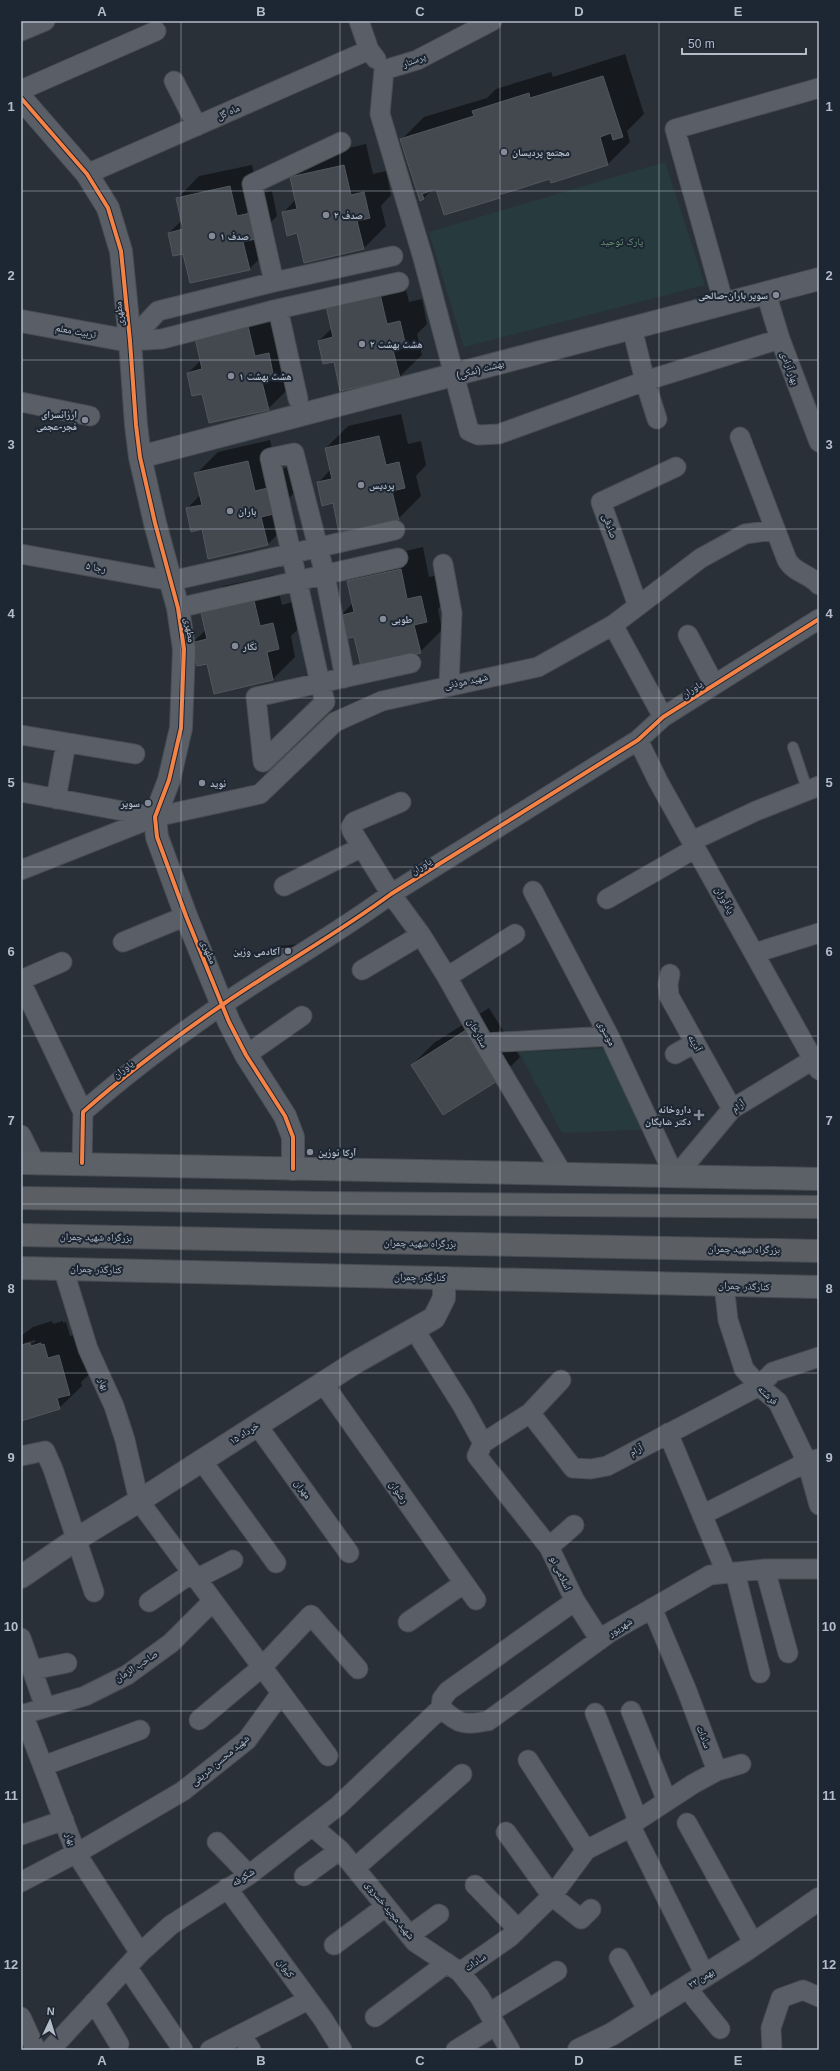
<svg xmlns="http://www.w3.org/2000/svg" width="840" height="2071" viewBox="0 0 840 2071" font-family="Arial,'Noto Naskh Arabic',sans-serif">
	<style>
		.green { fill: #273a3e }
		.shadow { fill: #0007; fill-rule: evenodd }
		.building { fill: #444950; stroke: #52575f }
		.lines { fill: none; stroke-linecap: round; stroke-linejoin: round }
		.service-casing { stroke: #484c53; stroke-width: 12 }
		.minor-casing { stroke: #484c53; stroke-width: 21 }
		.tertiary-casing { stroke: #484c53; stroke-width: 24 }
		.primary-casing { stroke: #484c55; stroke-width: 24 }
		.trunk-casing { stroke: #474c53; stroke-width: 24 }
		.service { stroke: #5a5e66; stroke-width: 10 }
		.minor { stroke: #5a5e66; stroke-width: 19 }
		.tertiary { stroke: #5a5e66; stroke-width: 22 }
		.primary { stroke: #5c6168; stroke-width: 22 }
		.trunk { stroke: #5b5f64; stroke-width: 22 }
		.cycleway-casing { stroke: #1d2633; stroke-width: 6 }
		.cycleway { stroke: #f48246; stroke-width: 4 }
		.grid { fill: none; stroke: #b4bcc9; stroke-width: 1; stroke-opacity: 0.55 }
		.poi-dot { fill: #848b96; stroke: #1d2633; stroke-width: 1.5 }
		.labels { text-anchor: middle; dominant-baseline: central; stroke-width: 4; stroke-linejoin: round; paint-order: stroke }
		.street-label { font-size: 10px; fill: #b4bcc9; stroke: #1d2633 }
		.poi-label { font-size: 10px; font-weight: bold; fill: #b4bcc9; stroke: #1d2633; text-anchor: start }
		.park-label { font-size: 10px; fill: #6b9a76; stroke: #1d2633 }
		.neatline { fill: none; stroke: #b4bcc9; stroke-width: 1.5 }
		.grid-label { font-size: 13px; text-anchor: middle; font-weight: bold; fill: #b4bcc9 }
	</style>
	<rect width="100%" height="100%" fill="#2a3038"/>
	<path class="green" d="M665,162L705,285L464,347L429,232Z
		M617,1048L654,1129L562,1133L519,1052Z"/>
	<path class="shadow" d="M625,54L644,114L627,131L630,142L608,164L552,181L551,178L505,192L500,197L445,214L437,188L432,189L424,198L402,139L424,117L487,98L496,89L551,72L553,77Z
		M366,144L373,174L386,171L391,195L381,206L386,226L363,249L298,232L283,213L296,199L291,178L314,156Z
		M252,165L259,194L272,191L277,216L267,226L272,247L249,269L184,253L169,233L182,220L177,199L199,176Z
		M402,273L409,302L422,299L427,324L417,334L422,355L399,377L334,361L319,341L332,328L350,284Z
		M271,304L290,387L268,409L203,392L188,373L201,360Z
		M401,414L408,444L421,441L426,465L416,476L421,496L398,519L333,502L318,483L331,469L326,448L348,426Z
		M270,440L277,470L290,467L296,491L285,502L290,522L267,545L203,528L187,509L200,495L196,474L218,452Z
		M423,547L429,577L443,574L448,599L438,609L442,630L420,652L355,636L340,616L353,603L348,581L370,559Z
		M275,575L282,605L295,601L301,626L291,636L295,657L273,679L215,692L208,663L192,643L206,630L201,609L223,586Z
		M317,942L294,958L269,950L272,947Z
		M489,1008L520,1057L498,1079L412,1065L434,1043Z
		M52,1321L53,1324L63,1321V1323L66,1322L70,1336L81,1333L92,1372L81,1382L82,1386L59,1408L21,1420V1336L33,1327ZM35,1340V1342L24,1346V1343Z"/>
	<path class="building" d="M603,76L623,137L613,140L611,133L600,137L608,165L551,183L550,179L499,195L500,198L444,215L436,189L422,194L424,199L420,201L400,139L474,116L472,111L529,93L530,98Z
		M344,165L351,195L364,192L370,218L357,221L364,249L304,263L297,233L287,236L282,212L297,209L290,177Z
		M230,186L237,216L250,213L255,239L243,242L250,270L190,283L183,254L173,256L168,233L183,229L176,198Z
		M380,294L387,324L400,321L406,347L393,350L400,378L340,391L334,362L323,364L318,341L333,337L326,306Z
		M248,326L255,356L269,353L274,379L262,382L269,410L209,423L202,394L192,396L187,373L202,369L195,338Z
		M379,436L386,465L399,462L405,488L392,491L399,520L339,533L333,503L322,506L317,482L332,479L325,448Z
		M248,461L255,491L268,488L274,514L261,517L268,545L208,559L202,529L191,532L186,508L202,505L194,473Z
		M401,569L407,599L421,596L427,622L414,625L421,653L361,666L354,637L344,639L339,616L354,612L347,581Z
		M253,596L260,626L273,623L279,649L267,652L273,680L214,694L207,664L197,666L191,643L207,639L200,608Z
		M316,945L294,959L267,950Z
		M466,1030L499,1080L443,1115L411,1065Z
		M30,1343L31,1346L41,1343V1345L44,1344L48,1358L59,1355L70,1395L57,1398L60,1409L21,1421V1345Z"/>
	<g class="lines">
		<g class="service-casing">
			<path id="service" d="M793,747L807,789"/>
		</g>
		<g class="minor-casing">
			<path id="minor" d="M359,21L369,50L376,59
				M21,31L45,21
				M384,70L380,114L423,258L469,431L478,435L499,434L645,381L780,339
				M384,70L417,60L492,21
				M174,81L197,126
				M21,90L156,31
				M87,174L369,50
				M274,282L393,256
				M766,293L780,339L819,442
				M724,304L675,129L819,88
				M278,309L399,282
				M632,328L645,381L657,419
				M130,341L158,311L274,282L252,184L341,142
				M130,341L162,339L278,309L298,399
				M21,402L90,416
				M740,437L787,560C794,573 810,574 819,585
				M21,554L171,581L395,530
				M443,564L452,613L449,685
				M638,606L601,502L676,467
				M178,608L398,558
				M613,625L663,717
				M688,635L714,684
				M345,678L325,575L294,453L270,458L320,683L256,697L263,762L325,702L320,683L411,663
				M21,735L135,754
				M638,740L658,781L819,1070
				M21,792L155,817
				M56,799L66,743
				M401,802L354,822L351,827L352,831L391,894L421,935L447,977L484,1043L562,1173
				M692,841L756,811L819,786
				M21,870L155,817L260,794L335,722L382,701L538,667L613,625L701,558L745,534L775,530
				M284,886L362,847
				M533,891L609,1036L675,1177L732,1109L819,1056
				M607,899L696,848
				M123,942L186,916
				M755,953L819,933
				M362,970L421,935
				M670,974L668,984L669,996L732,1109
				M447,977L515,934
				M21,980L62,962
				M21,982L83,1112
				M484,1043L609,1036
				M675,1054L695,1043
				M246,1055L302,1016
				M21,1135L35,1163
				M82,1163L83,1112C126,1074 174,1038 222,1005C277,967 337,934 391,894L638,740L663,717L819,619
				M63,1268L88,1349L114,1406L125,1440L139,1501L328,1756
				M724,1285L728,1320L744,1369L759,1386L778,1402L807,1462L819,1505
				M414,1329L462,1405L483,1443
				M323,1383L476,1600
				M530,1413L573,1468L591,1469L607,1466L759,1386L773,1372L819,1357
				M257,1425L349,1553
				M668,1433L726,1572
				M483,1443L530,1413L561,1380
				M21,1456L45,1451L53,1469L94,1592
				M202,1461L276,1563
				M702,1515L807,1462L818,1459
				M549,1547L574,1525
				M765,1569L788,1653
				M735,1572L760,1673
				M196,1579L233,1560
				M575,1601L600,1640
				M149,1602L192,1573
				M408,1622L463,1584
				M21,1638L45,1707
				M32,1670L67,1663
				M441,1708C459,1725 464,1725 488,1721L609,1633L710,1575L765,1569H819
				M441,1708L442,1699L448,1691L575,1601L549,1547L477,1456L483,1443
				M631,1711L667,1801
				M595,1713L638,1820
				M23,1714L76,1853L140,1953
				M21,1715L85,1696L127,1675L171,1643L213,1601
				M199,1720L262,1667L311,1615L358,1669
				M528,1760L586,1850
				M43,1766L140,1730
				M717,1771L741,1764
				M687,1823L754,1944
				M312,1826L340,1850L415,1942L460,1972L479,1996L510,2050
				M631,1827L705,1975
				M506,1832L552,1896L581,1919L591,1909
				M21,1835L64,1820
				M217,1842L249,1875
				M355,1868L462,1774
				M304,1876L340,1850
				M21,1882L84,1849L183,1791L247,1740L281,1693
				M475,1885L518,1929
				M227,1888L323,2019L342,2050
				M410,1935L439,1914
				M334,1945L385,1907
				M619,1958L648,2011
				M127,1967L183,2050
				M460,1972L510,1937L552,1896L586,1850L631,1827L638,1820L693,1784L717,1771L687,1691L652,1608
				M686,1987L720,2029
				M94,2002L119,2044
				M489,2013L557,1971
				M21,2017L36,2050
				M375,2017L447,1963
				M241,2034L251,2050
				M50,2050L140,1953L171,1925L249,1875L338,1806L441,1708
				M210,2050L308,2000
				M456,2050L496,2025
				M772,2050L771,2028L781,1998L803,1990L819,1997"/>
		</g>
		<g class="tertiary-casing">
			<path id="tertiary" d="M21,98L87,174L108,208L121,251L130,341L136,425L140,457L155,523L178,608L184,649L181,728L169,780L155,817L157,837L186,916L229,1022L246,1055L285,1116L293,1137V1169
				M21,321L130,341
				M140,457L819,279
				M21,1577L75,1540L139,1501L356,1362L434,1318L444,1298V1278
				M579,2050L612,2034L747,1949L819,1899"/>
		</g>
		<g class="primary-casing">
			<path id="primary" d="M21,1163L819,1179
				M21,1268L819,1287"/>
		</g>
		<g class="trunk-casing">
			<path id="trunk" d="M21,1198L325,1203L819,1207
				M21,1235L819,1251"/>
		</g>
		<use href="#service" class="service"/>
		<use href="#minor" class="minor"/>
		<use href="#tertiary" class="tertiary"/>
		<use href="#primary" class="primary"/>
		<use href="#trunk" class="trunk"/>
		<g class="cycleway-casing">
			<path id="cycleway" d="M21,98L87,174L108,208L121,251L130,341L136,425L140,457L155,523L178,608L184,649L181,728L169,780L155,817L157,837L186,916L229,1022L246,1055L285,1116L293,1137V1169
				M82,1163L83,1112C126,1074 174,1038 222,1005C277,967 337,934 391,894L638,740L663,717L819,619"/>
		</g>
		<use href="#cycleway" class="cycleway"/>
	</g>
	<path class="grid" d="M181,21V2050M340,21V2050M500,21V2050M659,21V2050M21,191H819M21,360H819M21,529H819M21,698H819M21,867H819M21,1036H819M21,1204H819M21,1373H819M21,1542H819M21,1711H819M21,1880H819"/>
	<g class="poi-dot">
		<circle cx="504" cy="152" r="4"/>
		<circle cx="326" cy="215" r="4"/>
		<circle cx="212" cy="236" r="4"/>
		<circle cx="776" cy="295" r="4"/>
		<circle cx="362" cy="344" r="4"/>
		<circle cx="231" cy="376" r="4"/>
		<circle cx="85" cy="420" r="4"/>
		<circle cx="361" cy="485" r="4"/>
		<circle cx="230" cy="511" r="4"/>
		<circle cx="383" cy="619" r="4"/>
		<circle cx="235" cy="646" r="4"/>
		<circle cx="202" cy="783" r="4"/>
		<circle cx="148" cy="803" r="4"/>
		<circle cx="288" cy="951" r="4"/>
		<path d="M697 1109h4v4h4v4h-4v4h-4v-4h-4v-4h4z"/>
		<circle cx="310" cy="1152" r="4"/>
	</g>
	<g class="labels">
		<g class="street-label">
			<text transform="translate(414 60) rotate(-21)">پرستار</text>
			<text transform="translate(228 112) rotate(-24)">ماه گل</text>
			<text transform="translate(119 314) rotate(-96)">مطهری</text>
			<text transform="translate(76 331) rotate(10)">تربیت معلم</text>
			<text transform="translate(790 368) rotate(70)">بهار آزادی</text>
			<text transform="translate(480 369) rotate(-15)">بهشت (نمکی)</text>
			<text transform="translate(610 526) rotate(70)">صادقی</text>
			<text transform="translate(96 567) rotate(10)">رجا ۵</text>
			<text transform="translate(190 630) rotate(81)">مطهری</text>
			<text transform="translate(466 681) rotate(-12)">شهید موذنی</text>
			<text transform="translate(692 689) rotate(-33)">یاوران</text>
			<text transform="translate(421 866) rotate(-32)">یاوران</text>
			<text transform="translate(725 900) rotate(61)">یادآوران</text>
			<text transform="translate(209 952) rotate(68)">مطهری</text>
			<text transform="translate(478 1033) rotate(61)">ستارخان</text>
			<text transform="translate(607 1033) rotate(63)">موسوی</text>
			<text transform="translate(695 1043) rotate(61)">آدینه</text>
			<text transform="translate(123 1069) rotate(-37)">یاوران</text>
			<text transform="translate(738 1106) rotate(-35)">آرام</text>
			<text transform="translate(96 1237) rotate(1)">بزرگراه شهید چمران</text>
			<text transform="translate(420 1243) rotate(1)">بزرگراه شهید چمران</text>
			<text transform="translate(744 1249) rotate(1)">بزرگراه شهید چمران</text>
			<text transform="translate(96 1269) rotate(2)">کنارگذر چمران</text>
			<text transform="translate(420 1277) rotate(1)">کنارگذر چمران</text>
			<text transform="translate(744 1286) rotate(2)">کنارگذر چمران</text>
			<text transform="translate(104 1384) rotate(66)">بهار</text>
			<text transform="translate(768 1395) rotate(44)">فرشته</text>
			<text transform="translate(244 1433) rotate(-33)">۱۵ خرداد</text>
			<text transform="translate(636 1450) rotate(-29)">آرام</text>
			<text transform="translate(303 1489) rotate(54)">مهران</text>
			<text transform="translate(399 1492) rotate(55)">رضوان</text>
			<text transform="translate(561 1573) rotate(65)">اسلامی نو</text>
			<text transform="translate(620 1627) rotate(-32)">شهریور</text>
			<text transform="translate(136 1666) rotate(-33)">صاحب الزمان</text>
			<text transform="translate(704 1737) rotate(69)">سادات</text>
			<text transform="translate(220 1760) rotate(-40)">شهید محسن شریفی</text>
			<text transform="translate(71 1839) rotate(69)">بهار</text>
			<text transform="translate(243 1877) rotate(-33)">شکوفه</text>
			<text transform="translate(390 1910) rotate(51)">شهید مجید خسروی</text>
			<text transform="translate(475 1962) rotate(-35)">سادات</text>
			<text transform="translate(286 1968) rotate(54)">کیوان</text>
			<text transform="translate(701 1978) rotate(-32)">۲۲ بهمن</text>
		</g>
		<g class="poi-label">
			<text x="512" y="152">مجتمع پردیسان</text>
			<text x="334" y="215">صدف ۲</text>
			<text x="220" y="236">صدف ۱</text>
			<text x="768" y="295" text-anchor="end">سوپر باران-صالحی</text>
			<text x="370" y="344">هشت بهشت ۲</text>
			<text x="239" y="376">هشت بهشت ۱</text>
			<text x="77" y="414" text-anchor="end">ارزانسرای<tspan x="77" dy="12">فجر-عجمی</tspan></text>
			<text x="369" y="485">پردیس</text>
			<text x="238" y="511">باران</text>
			<text x="391" y="619">طوبی</text>
			<text x="243" y="646">نگار</text>
			<text x="210" y="783">نوید</text>
			<text x="140" y="803" text-anchor="end">سوپر</text>
			<text x="280" y="951" text-anchor="end">آکادمی وزین</text>
			<text x="691" y="1109" text-anchor="end">داروخانه<tspan x="691" dy="12">دکتر شایگان</tspan></text>
			<text x="318" y="1152">آرکا توزین</text>
		</g>
		<g class="park-label">
			<text x="622" y="241">پارک توحید</text>
		</g>
	</g>
	<rect width="840" height="2071" fill="none" stroke="#1d2633" stroke-width="44"/>
	<g transform="translate(50 2021) rotate(4)" stroke="#1d2633" stroke-width="3" paint-order="stroke">
	<path d="M0-3L7 15L0 10L-7 15Z" fill="#b4bcc9"/>
	<text y="-6" font-size="11" font-weight="bold" text-anchor="middle" fill="#b4bcc9">N</text>
	</g>
	<path d="M682 48v6h124v-6" fill="none" stroke="#b4bcc9" stroke-width="2"/>
	<text x="688" y="48" font-size="12" fill="#b4bcc9" stroke="#1d2633" stroke-width="3" paint-order="stroke">50 m</text>
	<rect x="22" y="22" width="796" height="2027" class="neatline"/>
	<g class="grid-label">
		<text x="102" y="16">A</text>
		<text x="261" y="16">B</text>
		<text x="420" y="16">C</text>
		<text x="579" y="16">D</text>
		<text x="738" y="16">E</text>
		<text x="11" y="111">1</text>
		<text x="829" y="111">1</text>
		<text x="11" y="280">2</text>
		<text x="829" y="280">2</text>
		<text x="11" y="449">3</text>
		<text x="829" y="449">3</text>
		<text x="11" y="618">4</text>
		<text x="829" y="618">4</text>
		<text x="11" y="787">5</text>
		<text x="829" y="787">5</text>
		<text x="11" y="956">6</text>
		<text x="829" y="956">6</text>
		<text x="11" y="1125">7</text>
		<text x="829" y="1125">7</text>
		<text x="11" y="1293">8</text>
		<text x="829" y="1293">8</text>
		<text x="11" y="1462">9</text>
		<text x="829" y="1462">9</text>
		<text x="11" y="1631">10</text>
		<text x="829" y="1631">10</text>
		<text x="11" y="1800">11</text>
		<text x="829" y="1800">11</text>
		<text x="11" y="1969">12</text>
		<text x="829" y="1969">12</text>
		<text x="102" y="2065">A</text>
		<text x="261" y="2065">B</text>
		<text x="420" y="2065">C</text>
		<text x="579" y="2065">D</text>
		<text x="738" y="2065">E</text>
	</g>
</svg>
